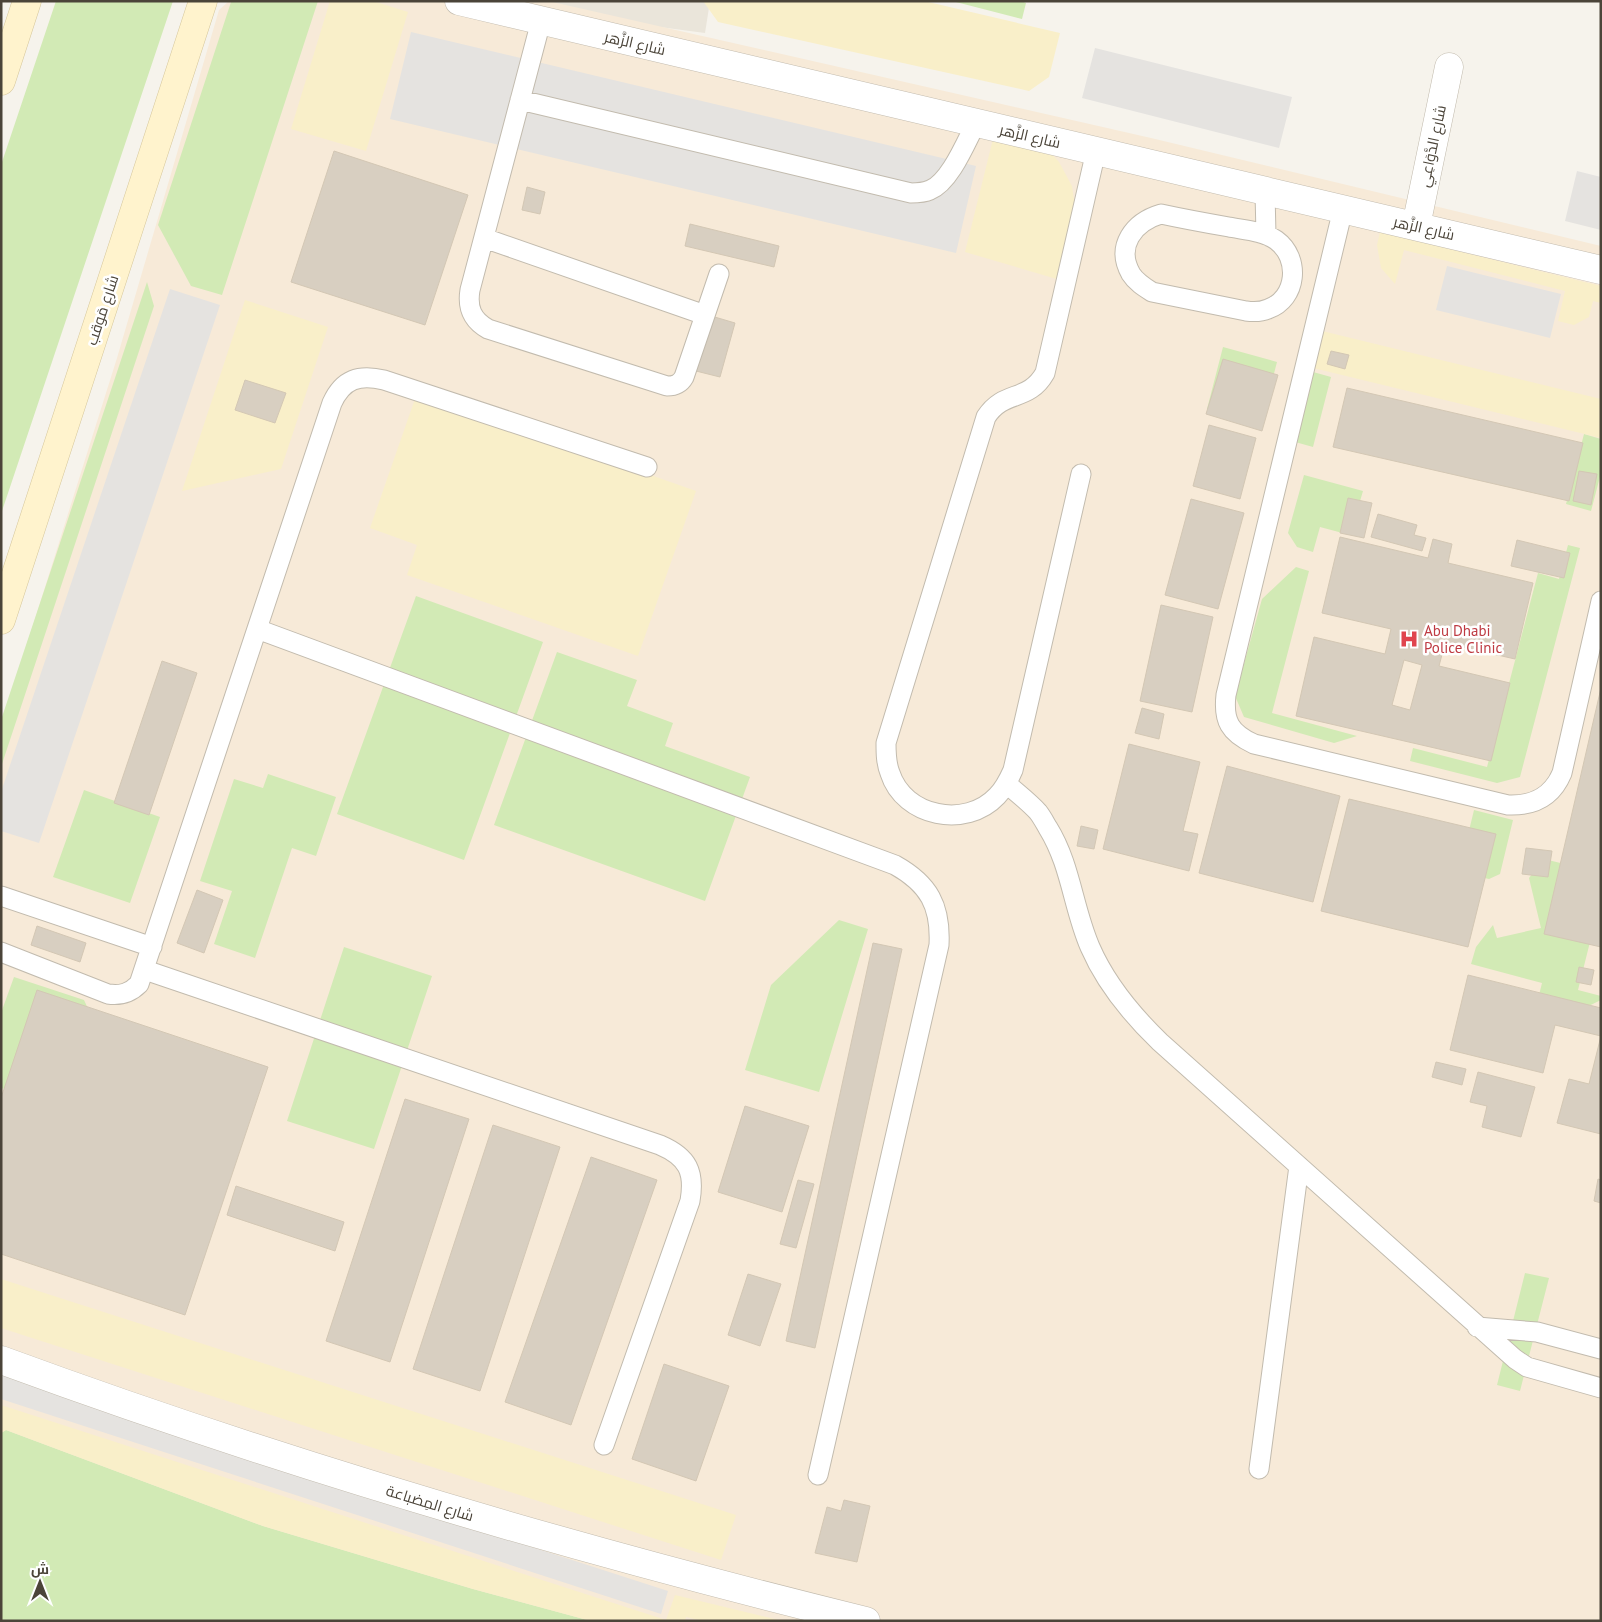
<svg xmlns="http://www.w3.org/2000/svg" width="1602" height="1622" viewBox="0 0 1602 1622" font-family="'PT Sans',Cairo,sans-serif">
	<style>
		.residential { fill: #eae5da }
		.commercial { fill: #f7ead8 }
		.green { fill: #d2eab5 }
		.sand { fill: #f9efc9 }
		.parking { fill: #e5e3e0 }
		.building { fill: #d8cfc1; stroke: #d3c7b4; fill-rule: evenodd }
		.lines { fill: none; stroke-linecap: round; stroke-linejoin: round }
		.lane-casing { stroke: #c2bbae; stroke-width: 21 }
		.street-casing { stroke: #c2bbae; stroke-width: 29 }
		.secondary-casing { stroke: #d6c79b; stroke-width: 29 }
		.lane { stroke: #fff; stroke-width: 19 }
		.street { stroke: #fff; stroke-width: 28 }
		.secondary { stroke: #fff3cd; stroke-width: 28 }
		.labels { text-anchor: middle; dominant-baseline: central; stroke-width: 5; stroke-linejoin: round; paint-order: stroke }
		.street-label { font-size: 15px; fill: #4b4439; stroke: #fff }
		.health-label { font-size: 15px; fill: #be3a42; stroke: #fff; text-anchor: start }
	</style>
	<rect width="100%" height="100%" fill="#f6f3ec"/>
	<path class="residential" d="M544,1H710L705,33L652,26Z"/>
	<path class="commercial" d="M229,1H548L1151,138L1601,246V1621H334L1,1511V727L117,358L219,10Z"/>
	<path class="green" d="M56,1H173L1,514V165Z
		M234,1H318L222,295L191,286L158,225L231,2Z
		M952,1H1021L1026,3L1022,19Z
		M147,282L154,306L1,767V720Z
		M1223,347L1277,362L1261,423L1207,409Z
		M1306,370L1331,377L1313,447L1288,440Z
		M1584,434L1601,439V473L1591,511L1566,504Z
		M1304,475L1363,491L1350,535L1320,527L1313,552L1297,547L1288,533Z
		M1568,545L1580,548L1520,777L1497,783L1410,761L1413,748L1487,767L1538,573L1559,579Z
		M1296,567L1309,571L1272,713L1357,736L1334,743L1244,717L1235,696L1262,599Z
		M416,596L543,642L464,860L337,814Z
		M557,652L637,680L627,706L673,723L665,746L750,777L705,901L494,825Z
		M268,774L336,797L316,856L292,848L255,958L214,944L232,891L200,881L234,779L263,788Z
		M84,790L160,817L130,903L53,877Z
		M1474,810L1513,820L1500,874L1489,879L1459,872Z
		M1544,859L1581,868L1601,898L1578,990L1601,996V1000L1570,1015H1534L1542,983L1471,964L1476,947L1493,925L1497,938L1541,928L1529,878Z
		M839,920L868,929L819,1092L745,1070L771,985Z
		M344,947L432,976L374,1149L287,1121Z
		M14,977L84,1000L91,1015L5,1089L1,1088V1013Z
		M1525,1273L1549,1278L1520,1391L1497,1385Z
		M6,1430L263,1526L473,1589L591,1621H1V1433Z"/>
	<path class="sand" d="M330,1H373L408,12L366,151L291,129Z
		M703,1H924L1060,33L1049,77L1029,91L718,22Z
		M995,131L1041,142L1059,162L1072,186L1076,214L1060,280L965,252Z
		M1380,232L1601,286V303L1593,301L1589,317L1574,325L1558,321L1565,291L1404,250L1395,284L1381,268L1377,245Z
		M245,300L328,327L281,469L182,491Z
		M1314,329L1601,399V438L1305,366Z
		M417,393L696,491L638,656L407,575L417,545L370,528Z
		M1,1279L736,1515L721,1560L1,1328Z
		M1,1405L666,1620L675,1595L783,1621H703L686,1617L685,1621H591L473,1589L263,1526L6,1430L1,1433Z"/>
	<path class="parking" d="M411,32L976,166L956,253L390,119Z
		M1095,48L1292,97L1279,148L1082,98Z
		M1577,171L1601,177V230L1565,221Z
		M1447,266L1561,294L1550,338L1436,310Z
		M170,289L220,305L39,843L1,831V792Z
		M1,1375L668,1591L661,1614L1,1399Z"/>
	<path class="building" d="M334,151L468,195L425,325L291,282Z
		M527,187L545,192L540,214L522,210Z
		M690,224L779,246L774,267L685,246Z
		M708,315L735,323L720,377L692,370Z
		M1331,351L1349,355L1345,369L1327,364Z
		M1223,359L1278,375L1262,431L1206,414Z
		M245,380L286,393L275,423L235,410Z
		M1347,388L1583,443L1569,501L1333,447Z
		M1209,425L1256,438L1240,499L1193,486Z
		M1579,471L1597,474L1591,505L1573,501Z
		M1348,498L1372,503L1364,538L1340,533Z
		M1191,499L1244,513L1218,609L1165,595Z
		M1378,514L1417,525L1414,535L1426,538L1422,551L1371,537Z
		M1340,537L1428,558L1433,539L1452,544L1448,563L1533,583L1515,659L1445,643L1439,666L1510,683L1491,761L1296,716L1314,637L1385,654L1391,629L1322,613ZM1404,660L1422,665L1410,710L1392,705Z
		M1517,540L1570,553L1564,578L1511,566Z
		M1161,605L1213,617L1192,712L1140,701Z
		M162,661L197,673L149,815L114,803Z
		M1601,688V947L1544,934Z
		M1142,708L1164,714L1159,739L1135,733Z
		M1129,744L1200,762L1183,831L1198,834L1189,871L1103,849Z
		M1227,766L1340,796L1313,902L1199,873Z
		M1349,799L1496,834L1468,947L1321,911Z
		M1081,826L1098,830L1094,849L1077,846Z
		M1526,848L1552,851L1548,877L1522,874Z
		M197,890L223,900L204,953L177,943Z
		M37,926L86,943L80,962L31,945Z
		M873,943L902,949L815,1348L786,1341Z
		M1579,967L1594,970L1591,985L1576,982Z
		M1468,975L1601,1008V1134L1557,1123L1569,1079L1589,1084L1601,1036L1555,1025L1543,1073L1450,1050Z
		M37,990L268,1067L185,1315L1,1254V1098Z
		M1436,1062L1466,1069L1462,1085L1432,1077Z
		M1478,1072L1535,1087L1521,1137L1482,1127L1487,1106L1470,1102Z
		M405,1099L469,1119L390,1362L326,1341Z
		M745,1106L809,1126L782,1212L718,1192Z
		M493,1125L560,1147L480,1391L413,1369Z
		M591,1157L657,1180L571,1425L505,1402Z
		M1598,1179L1601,1180V1203L1594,1201Z
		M798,1180L814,1184L796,1248L780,1244Z
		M236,1186L344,1222L335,1251L227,1215Z
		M748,1274L781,1284L760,1346L728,1335Z
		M664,1364L729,1386L696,1481L632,1459Z
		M844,1500L870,1506L857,1562L815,1553L827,1507L841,1511Z"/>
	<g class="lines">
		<g class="lane-casing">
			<path id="lane" d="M541,21L470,290C467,308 472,320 488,329L667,386C675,386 680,384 684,377L719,274
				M520,100L911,193C917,193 923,193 930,190C950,182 966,142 976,123
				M1265,192L1266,235
				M1343,209L1226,695C1223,721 1230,733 1254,744L1508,805C1533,806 1552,797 1562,773L1601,601
				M1161,214C1184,219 1206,223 1229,227C1244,230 1263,231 1276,240C1301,258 1297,299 1268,309C1261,312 1253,312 1246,311L1152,292C1144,287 1136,282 1131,274C1115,246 1134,222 1161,214Z
				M484,238L705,315
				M1081,474L1013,770C1009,779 1005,788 997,796C966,829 904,817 890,773C886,763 886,753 886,743L986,417C1004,389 1028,403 1045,373L1096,151
				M257,629L895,865C929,884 941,906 939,945L818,1475
				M1007,784C1017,793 1029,802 1038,812C1042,817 1045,823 1048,828C1071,865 1073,908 1090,947C1106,984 1131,1014 1160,1042L1515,1359L1527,1367L1601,1388
				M1,896L152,947
				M1,952L108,994C121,996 130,993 139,984L332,403C343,379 359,374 384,380L647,467
				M145,970L660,1145C688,1157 695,1172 690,1201L604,1445
				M1477,1327L1537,1332L1601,1349
				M1259,1469L1299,1166"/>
		</g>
		<g class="street-casing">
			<path id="street" d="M459,1L1601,270
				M1416,226L1449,67
				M1,1360C284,1464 573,1549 866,1621"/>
		</g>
		<g class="secondary-casing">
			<path id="secondary" d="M1,81L27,1
				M1,620L203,1"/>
		</g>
		<use href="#lane" class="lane"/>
		<use href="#street" class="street"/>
		<use href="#secondary" class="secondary"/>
	</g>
	<defs>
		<g id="hospital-bare" transform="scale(1.5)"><path d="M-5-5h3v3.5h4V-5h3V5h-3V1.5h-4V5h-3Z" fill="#e0444e" stroke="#fff" stroke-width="2.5" paint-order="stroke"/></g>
	</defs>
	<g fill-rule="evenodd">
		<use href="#hospital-bare" x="1409" y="639"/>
	</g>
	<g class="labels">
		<g class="street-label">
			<text transform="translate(635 43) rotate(13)">شارع الزَّهر</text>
			<text transform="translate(1030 136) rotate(13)">شارع الزَّهر</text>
			<text transform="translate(1432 146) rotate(-78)">شارع الدَّوَاعِي</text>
			<text transform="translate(1424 228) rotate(13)">شارع الزَّهر</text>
			<text transform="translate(102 310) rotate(-72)">شارع مَوقب</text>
			<text transform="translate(430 1503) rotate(17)">شارع المِضباعة</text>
		</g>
		<g class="health-label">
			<text x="1424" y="630">Abu Dhabi<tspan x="1424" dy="17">Police Clinic</tspan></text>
		</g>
	</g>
	<rect width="1602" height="1622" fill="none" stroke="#4b4439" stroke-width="5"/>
	<g transform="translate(40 1582)" stroke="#ffffff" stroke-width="4" paint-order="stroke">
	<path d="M0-4L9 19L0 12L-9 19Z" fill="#4b4439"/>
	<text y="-8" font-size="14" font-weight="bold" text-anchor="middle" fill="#4b4439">ش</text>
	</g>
</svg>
